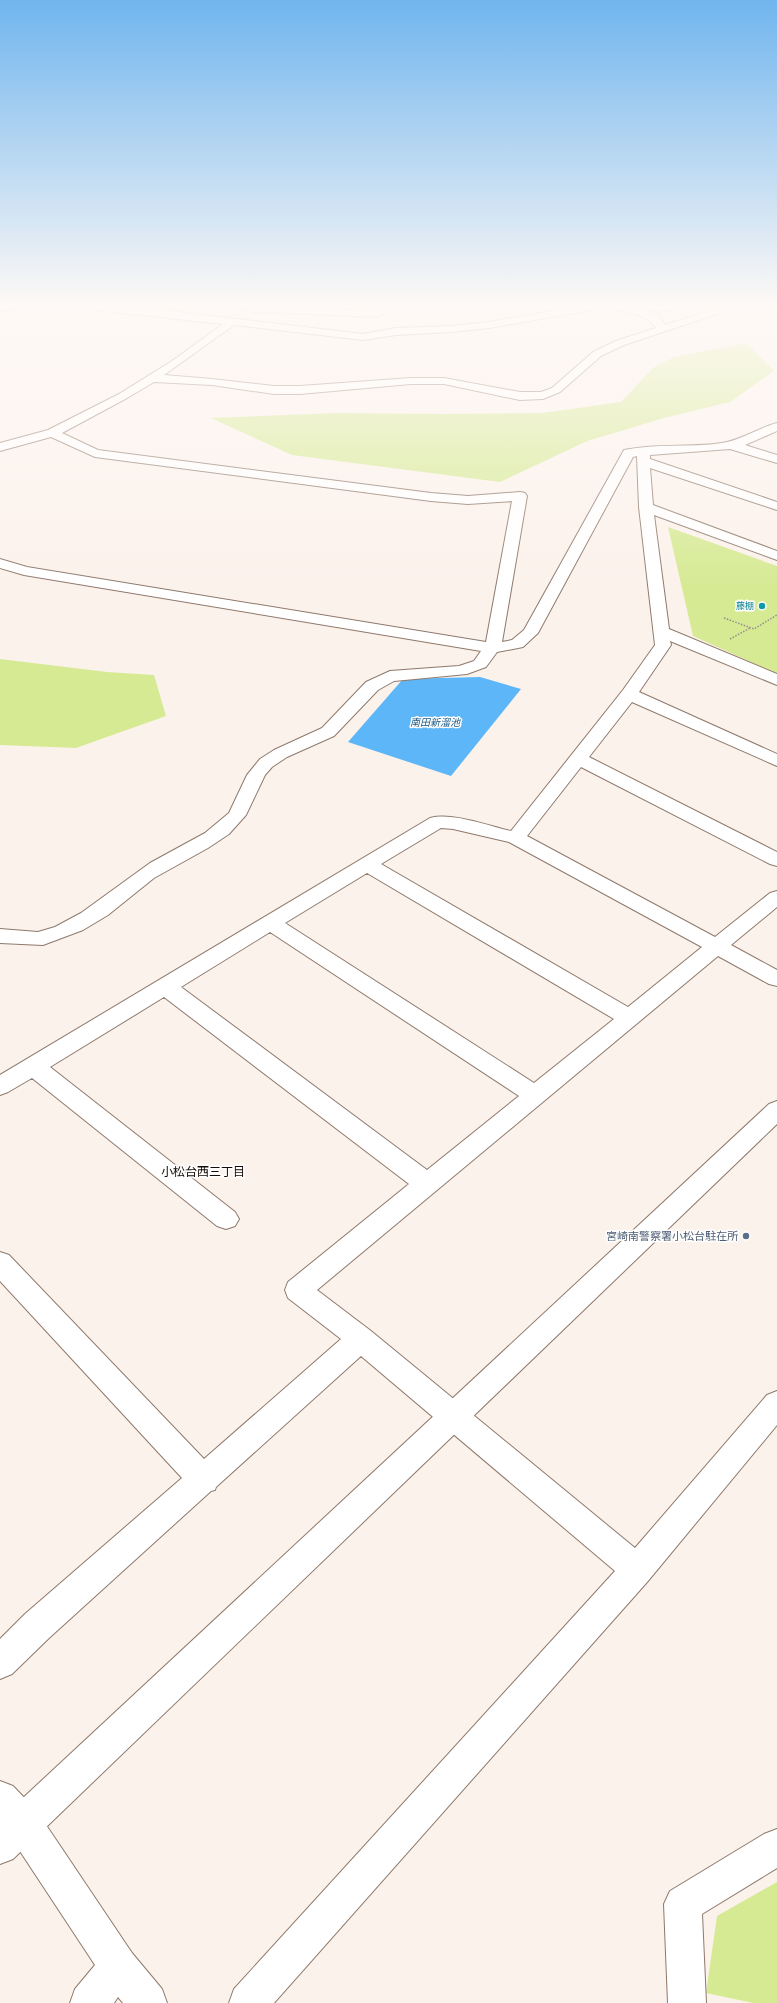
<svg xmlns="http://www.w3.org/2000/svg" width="777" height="2003" viewBox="0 0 777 2003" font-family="'Alegreya Sans','Noto Sans JP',sans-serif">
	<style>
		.green { fill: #d6ea94 }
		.water { fill: #5db6f7 }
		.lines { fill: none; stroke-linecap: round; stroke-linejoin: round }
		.street-casing { stroke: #8e796b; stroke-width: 2 }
		.secondary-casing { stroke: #8e796b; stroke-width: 2 }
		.path { stroke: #978e89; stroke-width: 1.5; stroke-dasharray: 1.5 1.5; stroke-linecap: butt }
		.street { fill: #fff; fill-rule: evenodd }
		.secondary { fill: #fff; fill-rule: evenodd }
		.culture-dot { fill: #0f9aa8; stroke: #fff; stroke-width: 1.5 }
		.service-dot { fill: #5c6f8a; stroke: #fff; stroke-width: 1.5 }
		.labels { text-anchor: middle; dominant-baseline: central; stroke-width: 3; stroke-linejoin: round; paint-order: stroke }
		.far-culture-label { font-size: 9px; fill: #0d838f; stroke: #fff; text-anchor: end }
		.far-water-label { font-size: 10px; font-style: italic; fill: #185984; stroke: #fff }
		.service-label { font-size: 11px; fill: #4e5e75; stroke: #fff; text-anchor: end }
		.neighbourhood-label { font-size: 12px; fill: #120a06; stroke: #fff }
	</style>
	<rect width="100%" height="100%" fill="#fcf2ec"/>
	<path class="green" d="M746,343L774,371L730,402L664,418L587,441L500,482L292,455L211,418L336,413L447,414L542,413L621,402L653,368L674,357Z
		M668,527L777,566V674L693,636Z
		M0,659L107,672L154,675L166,716L76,748L0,745Z
		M777,1882V2003H753L706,1993L717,1916Z"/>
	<path class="water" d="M480,677L521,689L451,776L348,742L403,679Z"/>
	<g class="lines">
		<g class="street-casing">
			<path id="street" d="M0,306H32L27,309L0,311Z
				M81,306H123L169,311L363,334L396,328L452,326L489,322L581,306L634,307L658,315L665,325L724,306H741L624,345L601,356L560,392L543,399L520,400L444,384H411L300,394H274L212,385L154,382L127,398L62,433L98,450L431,493L468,496L520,492L525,493L527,496L502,642L512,640L524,630L624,450C656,443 690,448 722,443C742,440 758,428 777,423V431L745,445L777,455V463L730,449L650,455V459L777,502V510L650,468L653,505L777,551V560L654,515L669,629L777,674V685L670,641L671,645L639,692L777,754V766L632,702L589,757L777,852V866L770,864L581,767L527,836L715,937L770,893L777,891V907L731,945L777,970V986L769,984L718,956L317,1290L371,1331L635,1548L767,1395L777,1391V1425L648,1581L274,2003H229L234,1989L615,1571L361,1356L216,1487L215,1490L211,1491L49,1638L12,1674L0,1679V1639L25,1614L182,1478L0,1281V1252L9,1255L204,1459L341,1339L288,1298L285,1290L288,1282L409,1184L164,997L50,1067L235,1212L239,1219L235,1226L226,1229L217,1226L32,1078L8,1092L0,1095V1075L430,818C453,812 488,826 511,831L623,690L655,645L639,507L637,456L633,457L538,633L523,647L497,652L486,667L467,674L394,681L378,690L334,736L287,757L272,767L265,775L246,815L229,834L208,848L154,878L108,915L83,930L43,945L0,943V929L38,932L55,927L81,913L150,863L205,833L229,813L247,775L260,759L274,750L322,728L366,682L390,671L459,666L474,661L481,651L24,575L0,568V559L27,567L486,642L512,501L468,504L431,501L95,457L51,437L0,451V443L48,430L119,394L172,361L223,324L86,309ZM604,308C623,313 644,310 656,328L616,341L593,352L552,388L541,392H520L444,378H411L300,386H274L212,379L164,375L234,325L363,340L396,335L452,332L489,328ZM441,828L453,829L509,842L702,947L628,1007L381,864ZM367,873L614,1019L534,1083L285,923ZM270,932L519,1096L427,1170L181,987Z
				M241,306L373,311L374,306H384L382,314L377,317L245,311L241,310Z
				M638,306H683C675,313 646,313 638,306Z
				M0,1781L13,1786L36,1810L132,1953L162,1989L167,2003H123L118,1997L114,2003H70L75,1989L95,1965L10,1836L0,1825Z
				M777,1829V1868L702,1914L706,2003H668L664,1904L670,1891L764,1834Z"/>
		</g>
		<g class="secondary-casing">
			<path id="secondary" d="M777,1101V1124L13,1859L0,1864V1821L10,1810L769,1104Z"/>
		</g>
		<path class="path" d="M724,618L754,629L777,615
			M730,639L750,628"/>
		<use href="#street" class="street"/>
		<use href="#secondary" class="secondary"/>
	</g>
	<linearGradient id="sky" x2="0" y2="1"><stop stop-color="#70b5ee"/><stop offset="0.52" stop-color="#fef9f6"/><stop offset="1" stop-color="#fef9f6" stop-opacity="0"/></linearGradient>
	<rect width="777" height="587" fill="url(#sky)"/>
	<circle class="culture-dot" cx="762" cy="606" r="4"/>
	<circle class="service-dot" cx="746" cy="1236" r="4"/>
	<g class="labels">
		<g class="far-culture-label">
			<text x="754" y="606">藤棚</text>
		</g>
		<g class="far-water-label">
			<text x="435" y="723">南田新溜池</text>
		</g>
		<g class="service-label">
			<text x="738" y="1236">宮崎南警察署小松台駐在所</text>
		</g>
		<g class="neighbourhood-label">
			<text x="203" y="1172">小松台西三丁目</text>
		</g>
	</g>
</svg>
